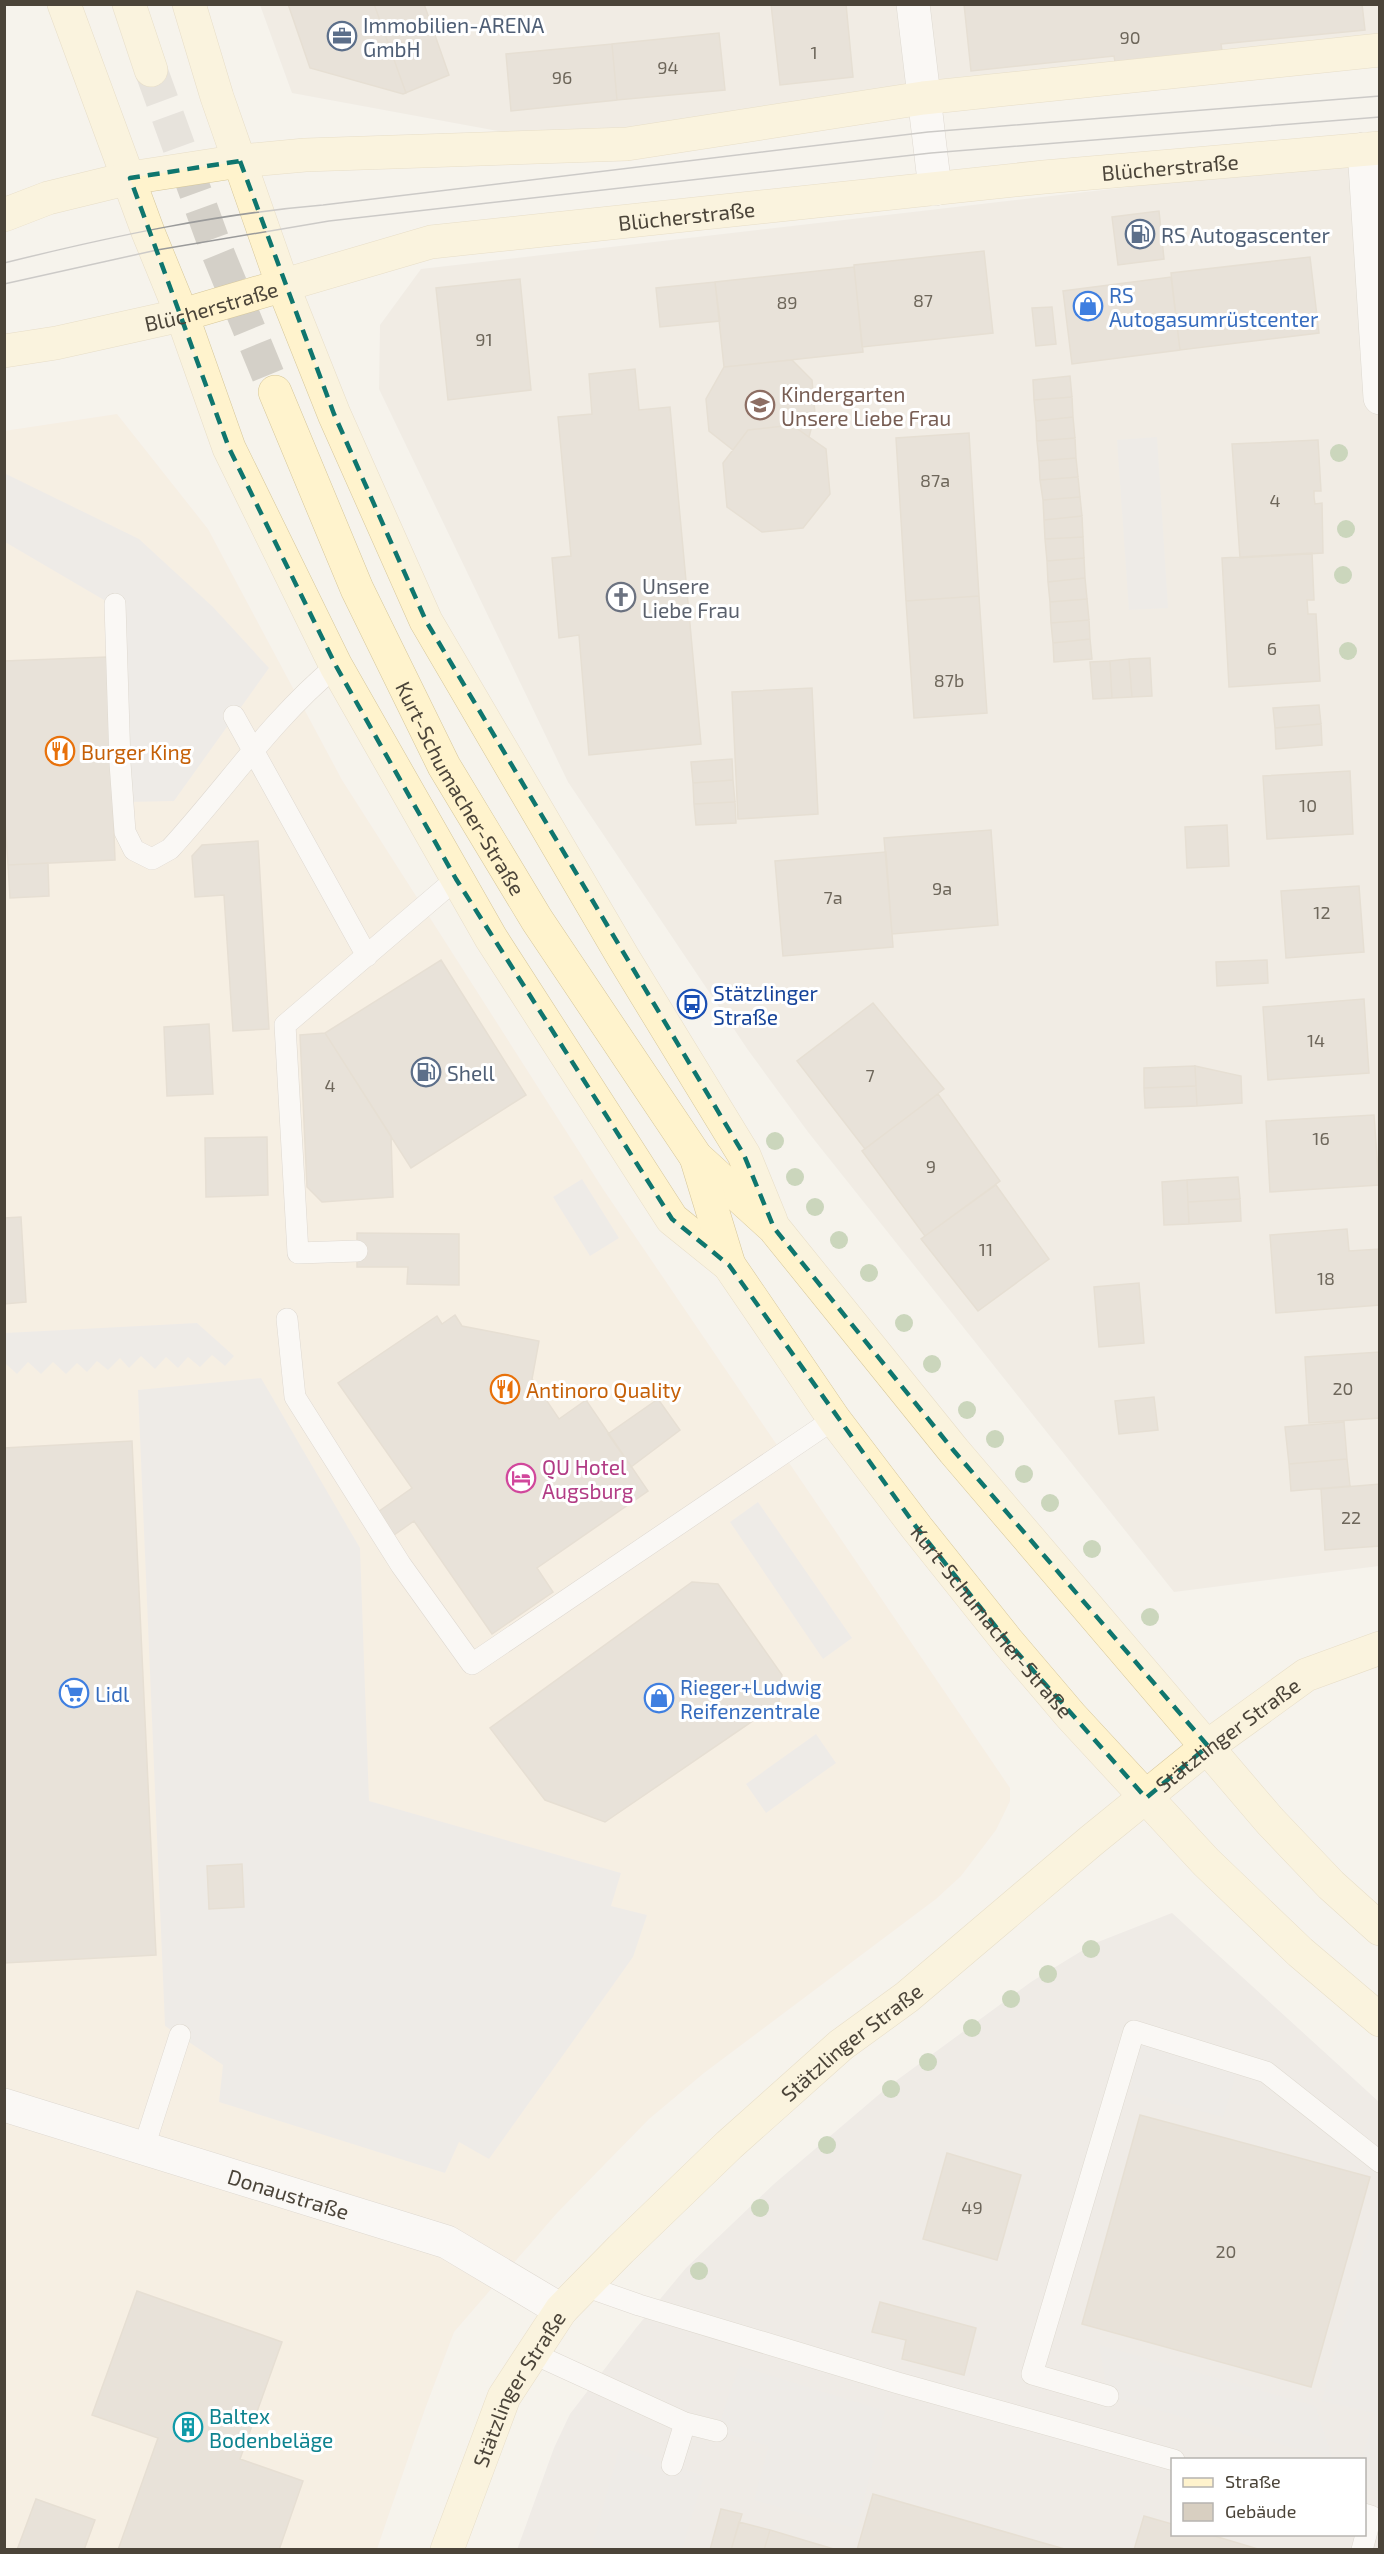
<svg xmlns="http://www.w3.org/2000/svg" width="1384" height="2554" viewBox="0 0 1384 2554" font-family="'Exo 2',sans-serif">
	<style>
		.residential { fill: #eae5da }
		.commercial { fill: #f7ead8 }
		.industrial { fill: #e6e2dd; fill-rule: evenodd }
		.parking { fill: #e5e3e0 }
		.building { fill: #d8cfc1; stroke: #d3c7b4; stroke-width: 1.5 }
		.lines { fill: none; stroke-linecap: round; stroke-linejoin: round }
		.secondary-tunnel { stroke: #d4d0c8; stroke-width: 33; stroke-dasharray: 33 16; stroke-linecap: butt }
		.lane-casing { stroke: #c2bbae; stroke-width: 22 }
		.street-casing { stroke: #c2bbae; stroke-width: 34 }
		.secondary-casing { stroke: #d6c79b; stroke-width: 34 }
		.lane { stroke: #fff; stroke-width: 21 }
		.street { stroke: #fff; stroke-width: 33 }
		.secondary { stroke: #fff3cd; stroke-width: 33 }
		.tram { stroke: #9a9a9a; stroke-width: 1.5 }
		.tree { fill: #97b381 }
		.marked { fill: none; stroke: #0f766e; stroke-width: 4.5; stroke-dasharray: 12 8; stroke-linejoin: round }
		.labels { text-anchor: middle; dominant-baseline: central; stroke-width: 6; stroke-linejoin: round; paint-order: stroke }
		.number-label { font-size: 18px; fill: #6e675b }
		.service-label { font-size: 21px; fill: #4e5e75; stroke: #fff; text-anchor: start }
		.street-label { font-size: 21px; fill: #4b4439; stroke: #fff }
		.shop-label { font-size: 21px; fill: #366cbe; stroke: #fff; text-anchor: start }
		.education-label { font-size: 21px; fill: #785e54; stroke: #fff; text-anchor: start }
		.worship-label { font-size: 21px; fill: #5b616d; stroke: #fff; text-anchor: start }
		.food-label { font-size: 21px; fill: #c56008; stroke: #fff; text-anchor: start }
		.transit-label { font-size: 21px; fill: #164399; stroke: #fff; text-anchor: start }
		.hotel-label { font-size: 21px; fill: #b23c85; stroke: #fff; text-anchor: start }
		.culture-label { font-size: 21px; fill: #0d838f; stroke: #fff; text-anchor: start }
	</style>
	<rect width="100%" height="100%" fill="#f6f3ec"/>
	<path class="residential" d="M260,5H1379V62L563,143L292,93Z
		M1379,158V1566L1174,1592L808,1132L748,1050L568,782L379,389L380,325L421,269Z"/>
	<path class="commercial" d="M117,414L208,529L342,780L603,1189L1010,1788V1801L996,1830L961,1876L936,1899L704,2073L649,2119L557,2213L454,2332L425,2409L377,2549H5L4,431Z"/>
	<path class="industrial" d="M1172,1913L1379,2102V2549L517,2550L554,2448L570,2414L636,2328L686,2268L774,2184L889,2086L1031,1982L1093,1944ZM1172,2460H1364V2534H1172Z"/>
	<path class="parking" d="M1157,437L1168,608L1129,610L1117,440Z
		M4,473L139,539L213,607L269,668L174,801L128,802L121,610L5,542Z
		M582,1179L619,1238L590,1256L553,1197Z
		M197,1323L234,1356L225,1366L212,1355L200,1367L188,1357L178,1368L166,1357L155,1369L141,1356L129,1368L120,1358L108,1370L97,1361L87,1372L77,1363L66,1374L53,1362L41,1374L28,1362L17,1374L6,1364L5,1366V1333Z
		M261,1378L360,1548L369,1801L621,1873L611,1906L647,1915L633,1957L489,2159L459,2142L445,2173L219,2102L223,2065L165,2026L138,1390Z
		M758,1502L852,1638L823,1659L730,1522Z
		M816,1734L836,1763L766,1813L746,1784Z
		M1140,2033L1239,2063L1223,2117L1130,2092Z
		M1379,2194V2491L1365,2487L1364,2460L1362,2459L1375,2413L1322,2401Z
		M1099,2345L1315,2406L1333,2459L1108,2396Z
		M739,2366L885,2411L857,2529L754,2500L769,2446L717,2431Z
		M620,2447L704,2476L682,2549L591,2550Z"/>
	<path class="building" d="M288,4H424L449,75L403,94L310,68Z
		M288,4H374L406,93L403,94L310,68Z
		M771,4H846L853,77L780,85Z
		M964,4H1362L1365,30L1221,44L1222,51L1115,62L1114,56L971,71Z
		M719,33L725,90L617,100L612,44Z
		M612,44L617,100L511,111L506,54Z
		M1159,211L1164,259L1118,265L1112,217Z
		M984,251L993,333L862,347L854,265Z
		M1310,257L1319,333L1180,350L1171,273Z
		M854,267L863,352L724,367L715,282Z
		M1171,277L1180,350L1072,364L1063,291Z
		M520,279L531,390L448,400L436,288Z
		M715,282L720,321L660,327L656,288Z
		M1052,307L1056,344L1036,346L1032,308Z
		M792,360L812,380L815,414L809,437L792,425L748,430L733,450L709,431L706,399L724,367Z
		M635,369L639,410L670,407L701,744L589,755L579,635L559,638L552,558L571,556L558,417L592,414L589,374Z
		M1070,376L1072,397L1034,400L1033,380Z
		M1072,397L1073,417L1036,421L1034,400Z
		M1073,417L1075,438L1037,441L1036,421Z
		M792,425L826,449L830,494L803,528L762,532L727,507L723,463L748,430Z
		M969,433L979,596L906,601L896,438Z
		M1075,438L1076,458L1039,461L1037,441Z
		M1318,440L1321,491H1314V497L1315,504L1322,503L1323,553L1240,558L1232,444Z
		M1076,458L1078,477L1040,480L1039,461Z
		M1078,477L1080,497L1043,500L1040,480Z
		M1080,497L1082,516L1044,520L1043,500Z
		M1082,516L1083,537L1045,539L1044,520Z
		M1083,537L1084,558L1047,561L1045,539Z
		M1312,553L1314,600H1307L1308,614H1316L1320,681L1229,687L1222,558Z
		M1084,558L1085,578L1048,582L1047,561Z
		M1085,578L1087,599L1050,602L1048,582Z
		M979,596L987,713L914,718L906,601Z
		M1087,599L1089,620L1051,623L1050,602Z
		M1089,620L1090,639L1053,643L1051,623Z
		M1090,639L1092,659L1054,662L1053,643Z
		M107,657L115,860L8,865L4,805V661Z
		M1150,658L1152,696L1132,697L1129,659Z
		M1129,659L1132,697L1112,698L1110,661Z
		M1110,661L1112,698L1093,699L1090,662Z
		M812,688L818,814L738,819L732,692Z
		M1319,705L1321,724L1275,728L1273,708Z
		M1321,724L1322,745L1276,749L1275,728Z
		M732,759L733,780L693,783L691,762Z
		M1350,771L1353,834L1267,839L1263,776Z
		M733,780L735,802L694,804L693,783Z
		M735,802L736,823L696,825L694,804Z
		M1227,825L1229,866L1187,868L1185,827Z
		M991,830L998,925L892,934L884,838Z
		M258,841L269,1029L233,1031L224,895L195,897L192,856L202,845Z
		M886,852L893,947L783,956L775,861Z
		M48,863L49,896L10,898L8,865Z
		M1359,886L1364,952L1286,958L1281,891Z
		M441,960L526,1095L411,1168L325,1033Z
		M1267,960L1268,983L1217,986L1216,962Z
		M1364,999L1369,1073L1268,1080L1263,1007Z
		M873,1003L944,1089L865,1149L797,1061Z
		M209,1024L213,1094L167,1096L164,1027Z
		M325,1033L391,1136L393,1197L322,1202L307,1187L300,1035Z
		M1195,1066L1196,1086L1144,1088V1068Z
		M1195,1066L1241,1076L1242,1103L1197,1106Z
		M1196,1086L1197,1106L1145,1108L1144,1088Z
		M938,1094L1000,1181L925,1236L862,1151Z
		M1374,1115L1379,1185L1270,1192L1266,1121Z
		M267,1137L268,1195L206,1197L205,1138Z
		M1238,1177L1240,1199L1188,1202L1187,1180Z
		M1187,1180L1189,1224L1164,1225L1162,1182Z
		M996,1185L1049,1259L978,1311L921,1239Z
		M1240,1199L1241,1221L1189,1224L1188,1202Z
		M21,1217L26,1302L4,1304V1218Z
		M1347,1229L1349,1251L1380,1249V1305L1276,1313L1270,1235Z
		M357,1233L459,1234V1285L407,1284L408,1267H357Z
		M1139,1283L1144,1343L1099,1347L1094,1287Z
		M455,1315L462,1326L539,1341L532,1379L559,1419L586,1400L648,1491L537,1568L553,1592L492,1634L414,1521L394,1535L378,1512L412,1488L338,1383L437,1316L442,1324Z
		M1380,1352V1418L1309,1423L1305,1357Z
		M1154,1397L1158,1430L1119,1434L1115,1401Z
		M658,1399L680,1430L631,1467L608,1434Z
		M1344,1422L1347,1459L1289,1464L1285,1427Z
		M132,1441L156,1955L4,1963V1448Z
		M1347,1459L1350,1486L1291,1491L1289,1464Z
		M1380,1484V1546L1325,1550L1321,1489Z
		M692,1582L718,1584L782,1675L779,1703L605,1822L545,1800L490,1728Z
		M242,1864L244,1907L209,1909L207,1866Z
		M1140,2115L1370,2177L1311,2387L1082,2324Z
		M947,2153L1021,2175L997,2260L923,2239Z
		M137,2291L282,2342L240,2459L303,2481L279,2550H118L158,2438L92,2415Z
		M880,2302L976,2328L964,2375L902,2359L906,2340L872,2332Z
		M873,2494L1068,2550H857Z
		M36,2499L95,2520L84,2550H17Z
		M721,2509L742,2514L731,2550H710Z
		M1144,2516L1172,2524V2534H1208L1261,2550H1134Z
		M739,2522L770,2530L764,2550H731Z
		M770,2530L837,2550H764Z"/>
	<g class="lines">
		<path class="secondary-tunnel" d="M151,70L215,246L275,392"/>
		<g class="lane-casing">
			<path id="lane" d="M115,604L120,763L125,832L134,850L152,859L170,849C226,788 272,719 336,666
				M234,716L367,956
				M357,1251L298,1253L285,1025L456,879
				M287,1319L295,1397L401,1565L472,1664L834,1419
				M144,2147L180,2035
				M585,2286L639,2305L898,2383L1174,2460
				M532,2353L685,2423L717,2431
				M1108,2396L1032,2374L1134,2031L1266,2072L1380,2162
				M672,2465L685,2423
				M1362,2550L1371,2516L1364,2514"/>
		</g>
		<g class="street-casing">
			<g id="street">
				<path d="M913,4L935,189"/>
				<path d="M1364,149L1380,398"/>
				<path id="s1" d="M4,2105L447,2242L561,2310"/>
			</g>
		</g>
		<g class="secondary-casing">
			<g id="secondary">
				<path d="M64,4L148,232L182,315L229,448L336,666L491,938L672,1219L729,1265"/>
				<path d="M129,4L151,70"/>
				<path d="M189,4L217,97L283,286L334,414L426,621L623,957L744,1155L771,1221"/>
				<path d="M4,215L48,198L130,178L240,161L305,155L627,144L923,98L1380,50"/>
				<path id="s2" d="M4,351L56,343L182,315L431,242L1044,177L1380,148"/>
				<path id="s3" d="M275,392L357,589L444,766L537,920L696,1157L774,1228L954,1451L1270,1821L1331,1885L1380,1929"/>
				<path id="s4" d="M696,1157L729,1265L834,1419L917,1528L1008,1642L1071,1716L1206,1862L1300,1952L1380,2020"/>
				<path id="s5" d="M447,2550L504,2397L561,2310L621,2249L729,2145L841,2045L907,1997L1091,1841L1208,1746L1306,1675L1380,1648"/>
			</g>
		</g>
		<use href="#lane" class="lane"/>
		<use href="#street" class="street"/>
		<use href="#secondary" class="secondary"/>
		<path class="tram" d="M4,263C109,237 216,214 323,205L928,132L1380,96
			M4,284L157,250L329,221L931,153L1380,117"/>
	</g>
	<g class="tree">
		<circle cx="1339" cy="453" r="9"/>
		<circle cx="1346" cy="529" r="9"/>
		<circle cx="1343" cy="575" r="9"/>
		<circle cx="1348" cy="651" r="9"/>
		<circle cx="775" cy="1141" r="9"/>
		<circle cx="795" cy="1177" r="9"/>
		<circle cx="815" cy="1207" r="9"/>
		<circle cx="839" cy="1240" r="9"/>
		<circle cx="869" cy="1273" r="9"/>
		<circle cx="904" cy="1323" r="9"/>
		<circle cx="932" cy="1364" r="9"/>
		<circle cx="967" cy="1410" r="9"/>
		<circle cx="995" cy="1439" r="9"/>
		<circle cx="1024" cy="1474" r="9"/>
		<circle cx="1050" cy="1503" r="9"/>
		<circle cx="1092" cy="1549" r="9"/>
		<circle cx="1150" cy="1617" r="9"/>
		<circle cx="1091" cy="1949" r="9"/>
		<circle cx="1048" cy="1974" r="9"/>
		<circle cx="1011" cy="1999" r="9"/>
		<circle cx="972" cy="2028" r="9"/>
		<circle cx="928" cy="2062" r="9"/>
		<circle cx="891" cy="2089" r="9"/>
		<circle cx="827" cy="2145" r="9"/>
		<circle cx="760" cy="2208" r="9"/>
		<circle cx="699" cy="2271" r="9"/>
	</g>
	<path d="M0 0H1384V2554H0ZM240,161L334,414L426,621L744,1155L774,1228L954,1451L1208,1746L1146,1798L1008,1642L917,1528L729,1265L672,1219L456,879L336,666L229,448L130,178Z" fill="#f6f3ec" fill-opacity=".55" fill-rule="evenodd"/>
	<path class="marked" d="M240,161L334,414L426,621L744,1155L774,1228L954,1451L1208,1746L1146,1798L1008,1642L917,1528L729,1265L672,1219L456,879L336,666L229,448L130,178Z"/>
	<defs>
		<g id="office-ring" transform="scale(1.5)"><circle r="9.5" fill="#fff" stroke="#5c6f8a" stroke-width="1.5"/><path d="M-6-3h4V-5.5h4V-3h4V5H-6ZM-1-4.5V-3h2v-1.5ZM-6 0V1H6V0Z" fill="#5c6f8a"/></g>
		<g id="fuel-ring" transform="scale(1.5)"><circle r="9.5" fill="#fff" stroke="#5c6f8a" stroke-width="1.5"/><path d="M-5.5-6h7V0h2V4h1.3V-2.5L3-4.5l.8-.8L6-3V5H2.5V1h-1V6h-7ZM-4.2-4.7v3.2H.2V-4.7Z" fill="#5c6f8a"/></g>
		<g id="shop-ring" transform="scale(1.5)"><circle r="9.5" fill="#fff" stroke="#3f7fe0" stroke-width="1.5"/><path d="M-5-2.5h2.3a2.7 3.5 0 0 1 5.4 0H5L5.5 6h-11ZM-1.5-2.5h3a1.5 2.3 0 0 0-3 0Z" fill="#3f7fe0"/></g>
		<g id="school-ring" transform="scale(1.5)"><circle r="9.5" fill="#fff" stroke="#8d6e63" stroke-width="1.5"/><path d="M0-5L7-2L0 1L-7-2ZM-4 1L0 2.5L4 1V4Q0 6-4 4Z" fill="#8d6e63"/></g>
		<g id="church-ring" transform="scale(1.5)"><circle r="9.5" fill="#fff" stroke="#6b7280" stroke-width="1.5"/><path d="M-1.2-6h2.4v3.5h3.3v2.4h-3.3V6h-2.4V-.1h-3.3v-2.4h3.3Z" fill="#6b7280"/></g>
		<g id="restaurant-ring" transform="scale(1.5)"><circle r="9.5" fill="#fff" stroke="#e8710a" stroke-width="1.5"/><path d="M-5-6h1v4h1v-4h1v4h1v-4h1v5L-1.5 .5V6h-2V.5L-5-1ZM5-6V6H3V1.5H1.5Q1.5-4 5-6Z" fill="#e8710a"/></g>
		<g id="bus-ring" transform="scale(1.5)"><circle r="9.5" fill="#fff" stroke="#1a4fb4" stroke-width="1.5"/><path d="M-5-6H5V4H4V6H2V4H-2V6H-4V4H-5ZM-3.5-4V0h7V-4ZM-3.5 1.2v1.5H-2V1.2ZM2 1.2v1.5H3.5V1.2Z" fill="#1a4fb4"/></g>
		<g id="hotel-ring" transform="scale(1.5)"><circle r="9.5" fill="#fff" stroke="#d1479c" stroke-width="1.5"/><path d="M-6-4.5h1.5V1H6V5H4.5V3h-9V5H-6ZM-4 0a1.8 1.8 0 1 1 3.6 0ZM.5 0V-2.5h3Q6-2.5 6 0Z" fill="#d1479c"/></g>
		<g id="supermarket-ring" transform="scale(1.5)"><circle r="9.5" fill="#fff" stroke="#3f7fe0" stroke-width="1.5"/><path d="M-6-5.5h2.5l.6 2H6L4.5 2H-2.5L-4.4-4H-6ZM-1.5 3.2a1.3 1.3 0 1 0 .1 0ZM3 3.2a1.3 1.3 0 1 0 .1 0Z" fill="#3f7fe0"/></g>
		<g id="building-ring" transform="scale(1.5)"><circle r="9.5" fill="#fff" stroke="#0f9aa8" stroke-width="1.5"/><path d="M-4-6H4V6H1V3H-1V6H-4ZM-2.5-4.3h1.7v1.8h-1.7ZM.8-4.3h1.7v1.8H.8ZM-2.5-1h1.7V.8h-1.7ZM.8-1h1.7V.8H.8Z" fill="#0f9aa8"/></g>
	</defs>
	<g fill-rule="evenodd">
		<use href="#office-ring" x="342" y="36"/>
		<use href="#fuel-ring" x="1140" y="234"/>
		<use href="#shop-ring" x="1088" y="306"/>
		<use href="#school-ring" x="760" y="405"/>
		<use href="#church-ring" x="621" y="597"/>
		<use href="#restaurant-ring" x="60" y="751"/>
		<use href="#bus-ring" x="692" y="1004"/>
		<use href="#fuel-ring" x="426" y="1072"/>
		<use href="#restaurant-ring" x="505" y="1389"/>
		<use href="#hotel-ring" x="521" y="1478"/>
		<use href="#supermarket-ring" x="74" y="1693"/>
		<use href="#shop-ring" x="659" y="1698"/>
		<use href="#building-ring" x="188" y="2427"/>
	</g>
	<g class="labels">
		<g class="number-label">
			<text x="1130" y="37">90</text>
			<text x="814" y="52">1</text>
			<text x="668" y="67">94</text>
			<text x="562" y="77">96</text>
			<text x="923" y="300">87</text>
			<text x="787" y="302">89</text>
			<text x="484" y="339">91</text>
			<text x="935" y="480">87a</text>
			<text x="1275" y="500">4</text>
			<text x="1272" y="648">6</text>
			<text x="949" y="680">87b</text>
			<text x="1308" y="805">10</text>
			<text x="942" y="888">9a</text>
			<text x="833" y="897">7a</text>
			<text x="1322" y="912">12</text>
			<text x="1316" y="1040">14</text>
			<text x="870" y="1075">7</text>
			<text x="330" y="1085">4</text>
			<text x="1321" y="1138">16</text>
			<text x="931" y="1166">9</text>
			<text x="986" y="1249">11</text>
			<text x="1326" y="1278">18</text>
			<text x="1343" y="1388">20</text>
			<text x="1351" y="1517">22</text>
			<text x="972" y="2207">49</text>
			<text x="1226" y="2251">20</text>
		</g>
		<g class="service-label">
			<text x="363" y="24">Immobilien-ARENA<tspan x="363" dy="24">GmbH</tspan></text>
			<text x="1161" y="234">RS Autogascenter</text>
			<text x="447" y="1072">Shell</text>
		</g>
		<g class="street-label">
			<text stroke="none"><textPath href="#s2" startOffset="1184">Blücherstraße</textPath></text>
			<text stroke="none"><textPath href="#s2" startOffset="698">Blücherstraße</textPath></text>
			<text stroke="none"><textPath href="#s2" startOffset="212">Blücherstraße</textPath></text>
			<text stroke="none"><textPath href="#s3" startOffset="438">Kurt-Schumacher-Straße</textPath></text>
			<text stroke="none"><textPath href="#s4" startOffset="556">Kurt-Schumacher-Straße</textPath></text>
			<text stroke="none"><textPath href="#s5" startOffset="1149">Stätzlinger Straße</textPath></text>
			<text stroke="none"><textPath href="#s5" startOffset="663">Stätzlinger Straße</textPath></text>
			<text stroke="none"><textPath href="#s1" startOffset="298">Donaustraße</textPath></text>
			<text stroke="none"><textPath href="#s5" startOffset="177">Stätzlinger Straße</textPath></text>
		</g>
		<g class="shop-label">
			<text x="1109" y="294">RS<tspan x="1109" dy="24">Autogasumrüstcenter</tspan></text>
			<text x="680" y="1686">Rieger+Ludwig<tspan x="680" dy="24">Reifenzentrale</tspan></text>
			<text x="95" y="1693">Lidl</text>
		</g>
		<g class="education-label">
			<text x="781" y="393">Kindergarten<tspan x="781" dy="24">Unsere Liebe Frau</tspan></text>
		</g>
		<g class="worship-label">
			<text x="642" y="585">Unsere<tspan x="642" dy="24">Liebe Frau</tspan></text>
		</g>
		<g class="food-label">
			<text x="81" y="751">Burger King</text>
			<text x="526" y="1389">Antinoro Quality</text>
		</g>
		<g class="transit-label">
			<text x="713" y="992">Stätzlinger<tspan x="713" dy="24">Straße</tspan></text>
		</g>
		<g class="hotel-label">
			<text x="542" y="1466">QU Hotel<tspan x="542" dy="24">Augsburg</tspan></text>
		</g>
		<g class="culture-label">
			<text x="209" y="2415">Baltex<tspan x="209" dy="24">Bodenbeläge</tspan></text>
		</g>
	</g>
	<rect width="1384" height="2554" fill="none" stroke="#4b4439" stroke-width="12"/>
	<rect x="1171" y="2458" width="195" height="78" fill="#ffffff" stroke="#b7b4b0" stroke-width="1.5"/>
	<rect x="1183" y="2478" width="30" height="9" fill="#fff3cd" stroke="#b7b4b0" stroke-width="1.5"/>
	<text x="1225" y="2488" font-size="18" fill="#4b4439">Straße</text>
	<rect x="1183" y="2503" width="30" height="18" fill="#d8cfc1" stroke="#b7b4b0" stroke-width="1.5"/>
	<text x="1225" y="2518" font-size="18" fill="#4b4439">Gebäude</text>
</svg>
